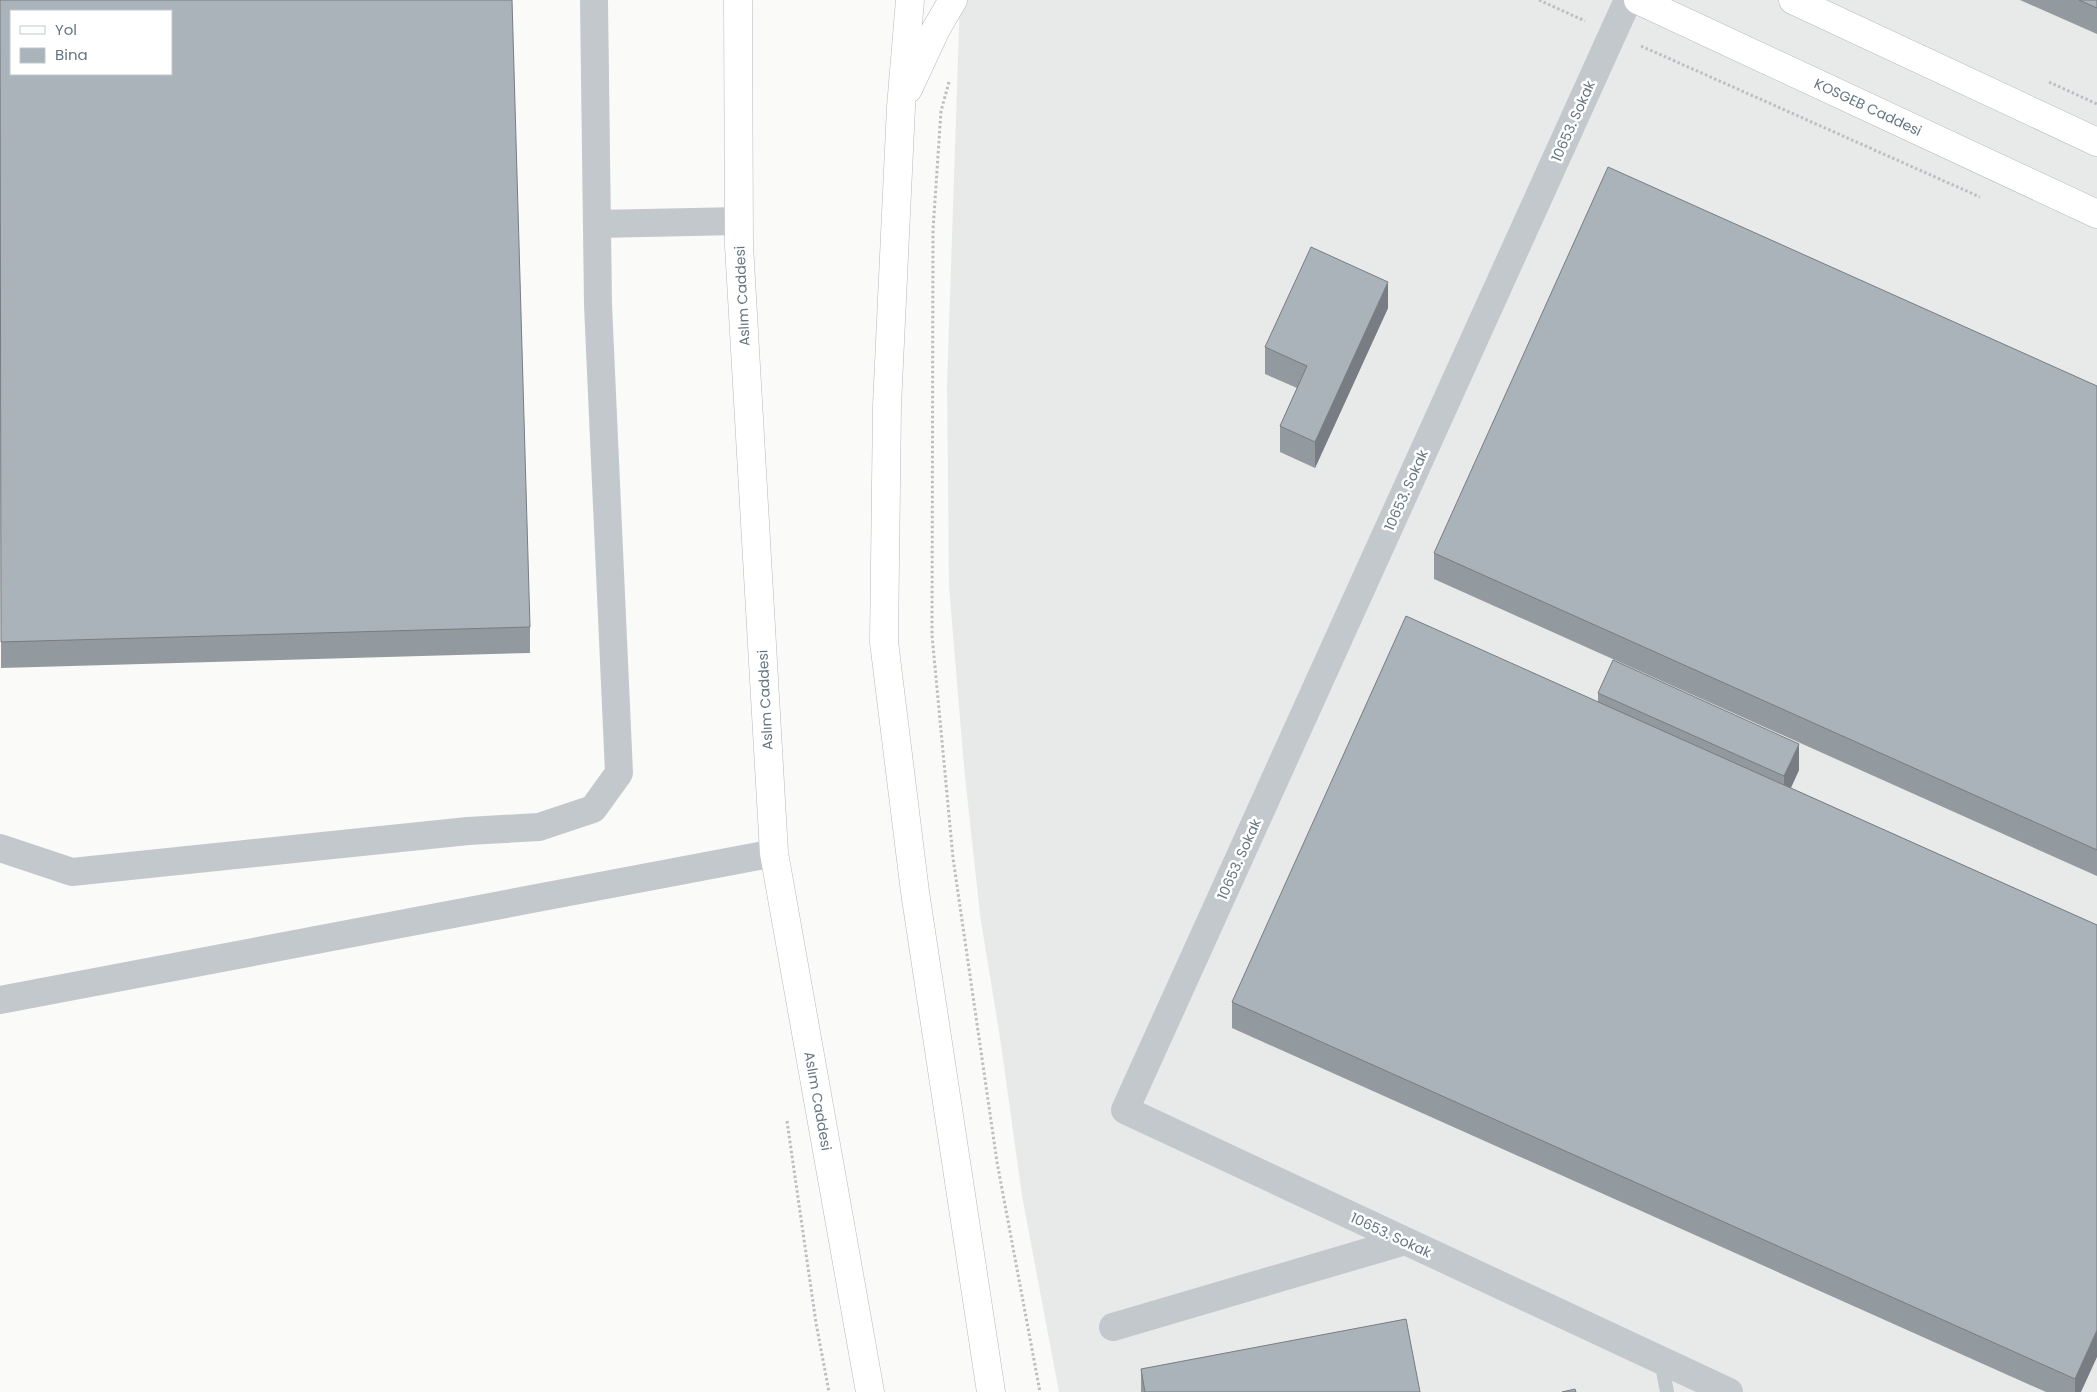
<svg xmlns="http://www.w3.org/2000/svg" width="2097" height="1392" viewBox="0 0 2097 1392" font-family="Poppins,sans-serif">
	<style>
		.built { fill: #e8e9e9 }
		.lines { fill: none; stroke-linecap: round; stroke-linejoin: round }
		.secondary-casing { stroke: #b3babf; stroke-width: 29 }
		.path { stroke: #bbbfc2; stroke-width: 3; stroke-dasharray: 2.5 2.5; stroke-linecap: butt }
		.service { stroke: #c3c8cc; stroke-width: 14 }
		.minor { stroke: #c3c8cc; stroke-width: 28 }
		.secondary { stroke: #fff; stroke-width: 28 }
		.wall { fill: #929a9f }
		.shaded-wall { fill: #777d82 }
		.building { fill: #aab3b9; stroke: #777d82; fill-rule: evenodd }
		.labels { text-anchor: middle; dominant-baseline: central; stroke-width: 5; stroke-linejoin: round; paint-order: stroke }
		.street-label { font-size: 14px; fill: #657683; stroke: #fff }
	</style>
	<rect width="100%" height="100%" fill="#fafaf8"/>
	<path class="built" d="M960,0H2097V1392H1059L1022,1196L1001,1044L980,915L964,767L949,586L947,385Z"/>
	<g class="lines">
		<g class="secondary-casing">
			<path id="secondary" d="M738,0L739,245L774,853L870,1392
				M910,0L901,107L887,406L884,642L915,892L991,1392
				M1638,0L2097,214
				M1793,0L2097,142
				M908,89L936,29L953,0"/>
		</g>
		<path class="path" d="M1539,0L1585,21
			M1641,46L1980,197
			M949,82L941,111L933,230L932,635L953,858L997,1162L1040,1392
			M2049,82L2097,104
			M787,1121L816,1323L829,1392"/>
		<path class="service" d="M1661,1360L1667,1392"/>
		<path class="minor" d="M1628,0L1125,1110L1729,1392
			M597,224L739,221
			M0,848L72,872L468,831L539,827L593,809L619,773L598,305L594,0
			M0,1000L774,853
			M1113,1327L1405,1241"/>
		<use href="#secondary" class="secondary"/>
	</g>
	<path class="wall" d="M0,0L530,627V653L1,668Z
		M2020,0H2097V34Z
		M1388,308L1315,468L1280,452V426L1297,388L1265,374V347Z
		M2097,386V876L1434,579V553Z
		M1598,693L1799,770L1791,788L2097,925L2081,1392H2046L1232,1028V1002L1598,702Z
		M1141,1369L1420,1392H1141Z"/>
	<path class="shaded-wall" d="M1388,282V308L1315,468V442Z
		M1799,744V770L1784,802V776Z
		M2097,1330V1357L2081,1392H2075V1379Z"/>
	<path class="building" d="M0,0H512L530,627L1,642ZM11,11H171V74H11Z
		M2079,0H2097V8Z
		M1608,167L2097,386V850L1434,553Z
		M1311,247L1388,282L1315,442L1280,426L1307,366L1265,347Z
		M1406,616L2097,925V1330L2075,1379L1232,1002Z
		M1613,660L1799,744L1784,776L1598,693Z
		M1406,1319L1420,1392H1145L1141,1369Z
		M1575,1389L1576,1392H1562Z"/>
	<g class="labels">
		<g class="street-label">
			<text transform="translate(1868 107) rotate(25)">KOSGEB Caddesi</text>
			<text transform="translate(1573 121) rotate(-66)">10653. Sokak</text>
			<text transform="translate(742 296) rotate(-93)">Aslım Caddesi</text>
			<text transform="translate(1406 490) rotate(-66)">10653. Sokak</text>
			<text transform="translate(765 700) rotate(-93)">Aslım Caddesi</text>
			<text transform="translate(1239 859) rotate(-66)">10653. Sokak</text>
			<text transform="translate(818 1101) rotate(80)">Aslım Caddesi</text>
			<text transform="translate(1391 1235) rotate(25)">10653. Sokak</text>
		</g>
	</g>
	<rect x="10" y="10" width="162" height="65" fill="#ffffff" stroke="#c1c8cd"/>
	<rect x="20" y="26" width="25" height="8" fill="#ffffff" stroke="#c1c8cd"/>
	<text x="55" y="35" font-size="15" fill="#657683">Yol</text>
	<rect x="20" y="48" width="25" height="15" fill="#aab3b9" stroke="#c1c8cd"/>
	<text x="55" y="60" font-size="15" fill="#657683">Bina</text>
</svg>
